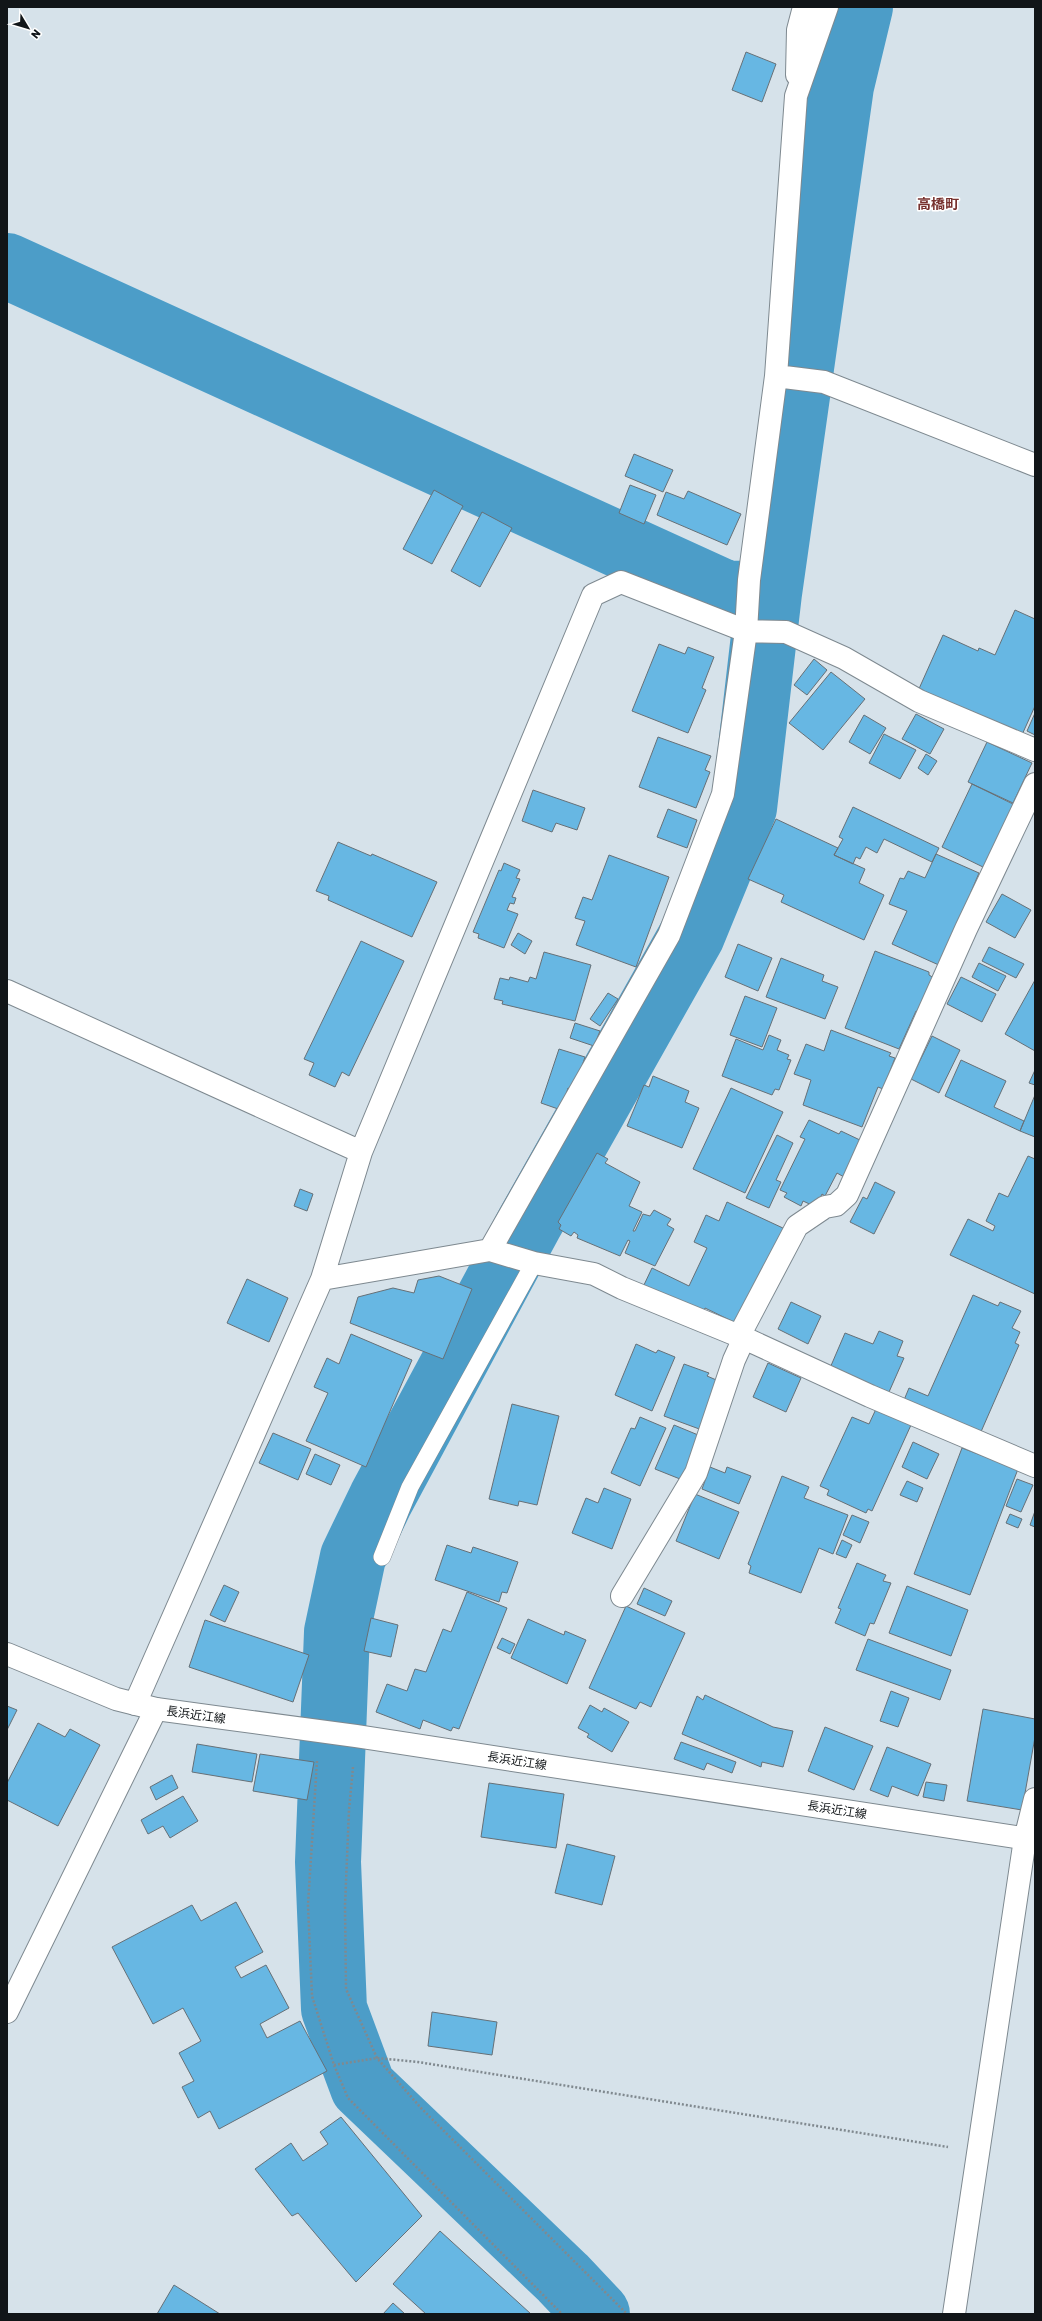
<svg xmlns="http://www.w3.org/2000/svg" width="1042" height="2321" viewBox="0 0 1042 2321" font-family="Rubik,'Noto Sans JP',sans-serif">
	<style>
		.water { fill: #4c9dc8 }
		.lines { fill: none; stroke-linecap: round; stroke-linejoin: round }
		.river { stroke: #4c9dc8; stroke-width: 66 }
		.building { fill: #67b7e3; stroke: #667077 }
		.service-casing { stroke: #7e8990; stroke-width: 18 }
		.minor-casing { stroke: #7e8990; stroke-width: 24 }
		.secondary-casing { stroke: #7e8990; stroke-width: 24 }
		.path { stroke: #80898f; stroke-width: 2.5; stroke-dasharray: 2 2; stroke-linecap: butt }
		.service { stroke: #fff; stroke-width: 17 }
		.minor { stroke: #fff; stroke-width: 22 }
		.secondary { stroke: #fff; stroke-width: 22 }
		.labels { text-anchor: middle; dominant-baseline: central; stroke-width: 3; stroke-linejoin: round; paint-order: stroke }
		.street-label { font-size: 12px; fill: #111518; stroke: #fff }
		.quarter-label { font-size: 14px; font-weight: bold; fill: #77312e; stroke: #fff }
	</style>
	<rect width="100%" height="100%" fill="#d6e2ea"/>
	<path class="water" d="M849,7H871L851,91L831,83Z"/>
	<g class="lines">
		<path class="river" d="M7,266L727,594L769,593
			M597,2314L563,2278L363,2087L334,2009L328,1862L337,1632L353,1557L381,1499L530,1222L692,935L744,808L769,593L841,86L860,7"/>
	</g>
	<path class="building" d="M746,52L776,64L762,102L732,90Z
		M634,454L673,470L663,492L625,476Z
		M630,485L656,495L644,524L619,513Z
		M434,490L463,506L432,564L403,549Z
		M688,491L741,514L727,545L657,515L666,492L684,499Z
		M482,512L512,528L480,587L451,571Z
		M1015,610L1035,619V706L1021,737L918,691L943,635L978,651L979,648L995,655Z
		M659,644L685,654L688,647L714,657L702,688L706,690L688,733L632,711Z
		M814,659L827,670L807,695L794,685Z
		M831,672L865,699L823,750L789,723Z
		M1035,713V744L1031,742L1035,735L1027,731Z
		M916,714L944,729L930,754L902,739Z
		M864,715L886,728L870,754L849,742Z
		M884,734L916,750L900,779L869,763Z
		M658,737L711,756L705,770L710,772L696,808L639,787Z
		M987,742L1032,763L1013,803L968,782Z
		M926,754L937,761L928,775L918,768Z
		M972,784L1015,805L985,868L942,847Z
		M533,790L585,808L577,830L556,823L552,832L522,821Z
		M853,807L939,848L932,862L884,839L877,853L866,847L860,859L856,857L853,864L834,855L843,839L839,837Z
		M668,809L697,820L687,848L657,837Z
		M776,819L838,848L834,855L865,869L859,883L884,895L864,940L781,902L784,895L748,879Z
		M338,842L371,856L372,854L437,882L412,937L328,900L329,896L316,891Z
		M936,854L979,873L971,892L974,893L941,966L892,944L907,911L889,904L900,878L904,879L908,871L925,878Z
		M609,855L669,877L636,967L576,945L585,921L575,918L583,897L592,900Z
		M504,863L520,870L516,878L520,879L512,897L516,898L514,904L510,903L507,910L518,914L504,948L478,938L479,934L473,932L499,870L501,871Z
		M1002,894L1031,910L1015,938L986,922Z
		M518,933L532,941L525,954L511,945Z
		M361,941L404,961L349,1076L342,1072L335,1087L309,1075L314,1063L304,1059Z
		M738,944L772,958L758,991L725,977Z
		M989,947L1024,964L1016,978L982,961Z
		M875,951L929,972V975L934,978L921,1012L916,1011L899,1049L845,1028Z
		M544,952L591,965L575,1021L502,1004L503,1001L494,999L500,978L509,980L510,977L528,982L530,977L536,979Z
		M781,958L824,975L822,981L838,987L825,1019L766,997Z
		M979,963L1006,976L998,991L972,977Z
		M961,977L996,994L982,1022L947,1004Z
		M1035,980V1051L1005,1034Z
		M608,993L618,999L600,1026L590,1019Z
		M745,996L777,1008L762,1047L730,1035Z
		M575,1023L600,1031L594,1046L570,1038Z
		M831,1030L891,1053L889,1056L895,1058L883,1089L878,1087L862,1127L803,1105L811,1080L794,1074L806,1044L824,1051Z
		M769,1035L781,1040L777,1050L789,1055L787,1059L791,1060L779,1090L775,1089L772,1095L722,1076L736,1039L763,1050Z
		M932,1036L960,1050L939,1093L911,1079Z
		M559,1049L585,1057L574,1090L568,1088L561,1110L541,1103Z
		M961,1060L1006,1081L994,1107L1024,1121L1020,1131L945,1096Z
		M1035,1070V1085L1029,1083Z
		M653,1076L689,1091L685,1102L699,1108L682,1148L627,1126L644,1085L649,1087Z
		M731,1088L783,1112L745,1193L693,1169Z
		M1035,1095V1137L1020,1131Z
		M809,1120L839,1134L841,1131L862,1141L844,1177L837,1173L825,1196L822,1194L816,1207L803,1201L801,1206L784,1197L787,1193L780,1190L805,1139L800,1137Z
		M777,1135L793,1143L776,1180L781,1182L769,1208L746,1198Z
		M597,1153L608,1159L605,1163L640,1182L629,1206L642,1212L633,1231H635L643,1214L650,1216L654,1210L671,1219L667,1225L674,1229L655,1266L625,1253L630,1241L628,1240L620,1256L577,1238L578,1235L574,1232L571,1236L559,1229L561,1225L558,1222Z
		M1028,1156L1035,1159V1294L950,1255L968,1219L993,1231L995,1226L986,1221L999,1193L1008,1197Z
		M875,1182L895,1192L874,1234L850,1222L863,1197L867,1199Z
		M300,1189L313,1194L307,1211L294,1206Z
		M727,1202L785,1229L766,1272L761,1270L736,1323L705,1308L702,1315L643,1287L652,1268L689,1286L707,1248L694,1242L706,1215L719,1221Z
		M439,1276L472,1289L443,1359L350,1323L358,1297L393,1288L414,1293L418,1280Z
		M247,1279L288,1298L269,1342L227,1323Z
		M973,1295L998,1306L1000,1302L1021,1311L1012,1328L1020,1332L1015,1343L1019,1345L980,1434L904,1400L909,1388L928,1396Z
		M791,1302L821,1316L808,1344L778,1329Z
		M879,1331L903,1341L897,1356L904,1358L889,1392L830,1368L845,1333L873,1344Z
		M351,1334L412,1360L366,1467L306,1441L328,1393L314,1387L327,1358L339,1364Z
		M636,1344L656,1353L658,1350L675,1357L652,1411L615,1395Z
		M768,1363L801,1378L786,1412L753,1397Z
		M684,1364L709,1373L707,1376L721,1382L702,1430L664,1416Z
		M512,1404L559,1416L537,1505L519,1501L518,1506L489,1499Z
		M876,1409L911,1425L872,1511L868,1509L866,1513L827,1495L829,1490L820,1486L852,1417L869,1424Z
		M640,1417L666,1428L640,1486L611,1473L631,1428L635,1429Z
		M674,1425L703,1437L685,1481L655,1469Z
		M273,1433L311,1449L298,1480L259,1463Z
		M913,1442L939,1454L927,1479L902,1467Z
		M962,1448L1018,1469L970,1595L914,1574Z
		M315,1454L340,1465L331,1485L306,1474Z
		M710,1467L725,1473L727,1467L751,1476L739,1504L702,1489Z
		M782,1476L809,1487L804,1498L848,1515L833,1554L819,1548L801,1593L749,1573L751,1566L748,1564Z
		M1017,1479L1033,1485L1021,1512L1006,1506Z
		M907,1481L923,1488L917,1502L900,1495Z
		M604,1488L631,1499L612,1549L572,1533L586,1498L598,1503Z
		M695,1494L739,1512L719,1559L676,1541Z
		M1035,1511V1527L1030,1525Z
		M1010,1514L1022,1519L1018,1528L1006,1523Z
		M852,1515L869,1522L860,1543L843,1535Z
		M842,1540L852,1545L846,1558L836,1554Z
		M447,1545L471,1553L473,1547L518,1562L507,1593L502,1592L499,1602L435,1580Z
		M857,1563L886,1575L883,1581L891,1583L874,1624L870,1623L865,1636L835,1623L841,1609L838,1608Z
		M224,1585L239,1592L225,1622L210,1615Z
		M907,1586L968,1610L951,1656L889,1633Z
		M644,1588L672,1601L665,1616L637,1604Z
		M467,1592L507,1608L459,1729L453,1727L451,1731L423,1720L420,1729L376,1712L387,1684L407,1691L415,1669L426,1672L443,1629L451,1632Z
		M626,1606L685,1633L651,1707L640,1702L636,1709L589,1688Z
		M371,1618L398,1625L391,1657L364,1651Z
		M528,1619L564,1635L565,1631L586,1640L567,1684L511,1658Z
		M205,1620L309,1655L293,1702L189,1667Z
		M502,1638L515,1644L510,1654L497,1648Z
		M868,1639L951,1670L940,1700L856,1670Z
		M891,1691L909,1698L898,1727L880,1721Z
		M705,1695L773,1727L793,1731L783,1767L762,1762L761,1767L682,1734L697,1696L703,1700Z
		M590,1705L602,1712L604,1708L629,1722L612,1752L587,1737L589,1734L578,1728Z
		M7,1706L17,1710L7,1730Z
		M983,1709L1035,1719V1737L1022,1810L967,1801Z
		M38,1723L65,1737L70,1729L100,1745L58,1826L7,1800V1783Z
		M825,1727L873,1746L854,1790L808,1771Z
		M681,1742L736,1762L732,1773L707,1763L704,1770L674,1759Z
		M197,1744L257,1754L252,1782L192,1772Z
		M887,1747L931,1764L918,1796L892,1786L888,1797L870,1790Z
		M260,1754L314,1762L307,1800L253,1791Z
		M172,1775L178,1788L156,1800L150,1787Z
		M926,1782L947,1785L944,1801L923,1797Z
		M489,1783L564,1794L556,1848L481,1837Z
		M183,1796L198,1821L170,1838L163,1826L148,1834L141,1820Z
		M567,1844L615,1856L602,1905L555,1893Z
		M236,1902L263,1952L235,1967L241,1978L266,1965L289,2008L260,2024L267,2038L300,2021L327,2071L219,2129L210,2111L198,2118L182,2087L194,2081L179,2053L201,2041L183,2008L153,2024L112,1947L192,1905L201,1921Z
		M432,2012L497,2022L492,2055L428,2046Z
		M341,2117L422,2216L356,2282L298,2213L292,2216L255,2169L291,2143L303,2161L328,2144L320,2132Z
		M440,2231L531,2314H426L393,2284Z
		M174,2285L220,2314H157Z
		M393,2303L405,2314H383Z"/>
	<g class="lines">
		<g class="service-casing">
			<path id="service" d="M382,1557L410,1487L534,1263"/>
		</g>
		<g class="minor-casing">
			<path id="minor" d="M797,75L798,30L804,7
				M776,376L824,382L1035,465
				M7,991L361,1152
				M490,1250L669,935L723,794L746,631L749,580L776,376L796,96L827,7
				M322,1279L490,1250L534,1263L594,1274L622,1288L744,1338L870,1396L1035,1466
				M739,1336L797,1226L825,1207L836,1205L847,1195L966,929L1035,784
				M622,1596L696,1473L734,1360L744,1338
				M135,1704L322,1279L361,1152L593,595L621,582L746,631L786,632L844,658L919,701L1035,750
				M7,2012L156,1709
				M954,2314L1025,1839L1035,1799"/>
		</g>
		<g class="secondary-casing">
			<path id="secondary" d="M7,1654L116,1699L156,1709L356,1736L1035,1840"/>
		</g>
		<path class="path" d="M317,1761L308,1905L312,1996L334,2065L348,2098L562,2314
			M353,1767L349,1810L345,1906L346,1989L377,2058L421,2108L627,2314
			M334,2065L377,2058L418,2062L948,2147"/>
		<use href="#service" class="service"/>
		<use href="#minor" class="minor"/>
		<use href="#secondary" class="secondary"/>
	</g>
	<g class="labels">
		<g class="street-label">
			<text transform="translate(196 1715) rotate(8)">長浜近江線</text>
			<text transform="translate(517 1761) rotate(9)">長浜近江線</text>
			<text transform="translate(837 1810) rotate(9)">長浜近江線</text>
		</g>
		<g class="quarter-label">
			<text x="938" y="204">高橋町</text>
		</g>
	</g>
	<rect width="1042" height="2321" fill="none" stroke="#111518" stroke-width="16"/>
	<g transform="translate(28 28) rotate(128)" stroke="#ffffff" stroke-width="3" paint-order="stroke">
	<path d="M0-3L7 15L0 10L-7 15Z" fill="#111518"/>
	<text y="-6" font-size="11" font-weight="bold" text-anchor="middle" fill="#111518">N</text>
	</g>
</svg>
